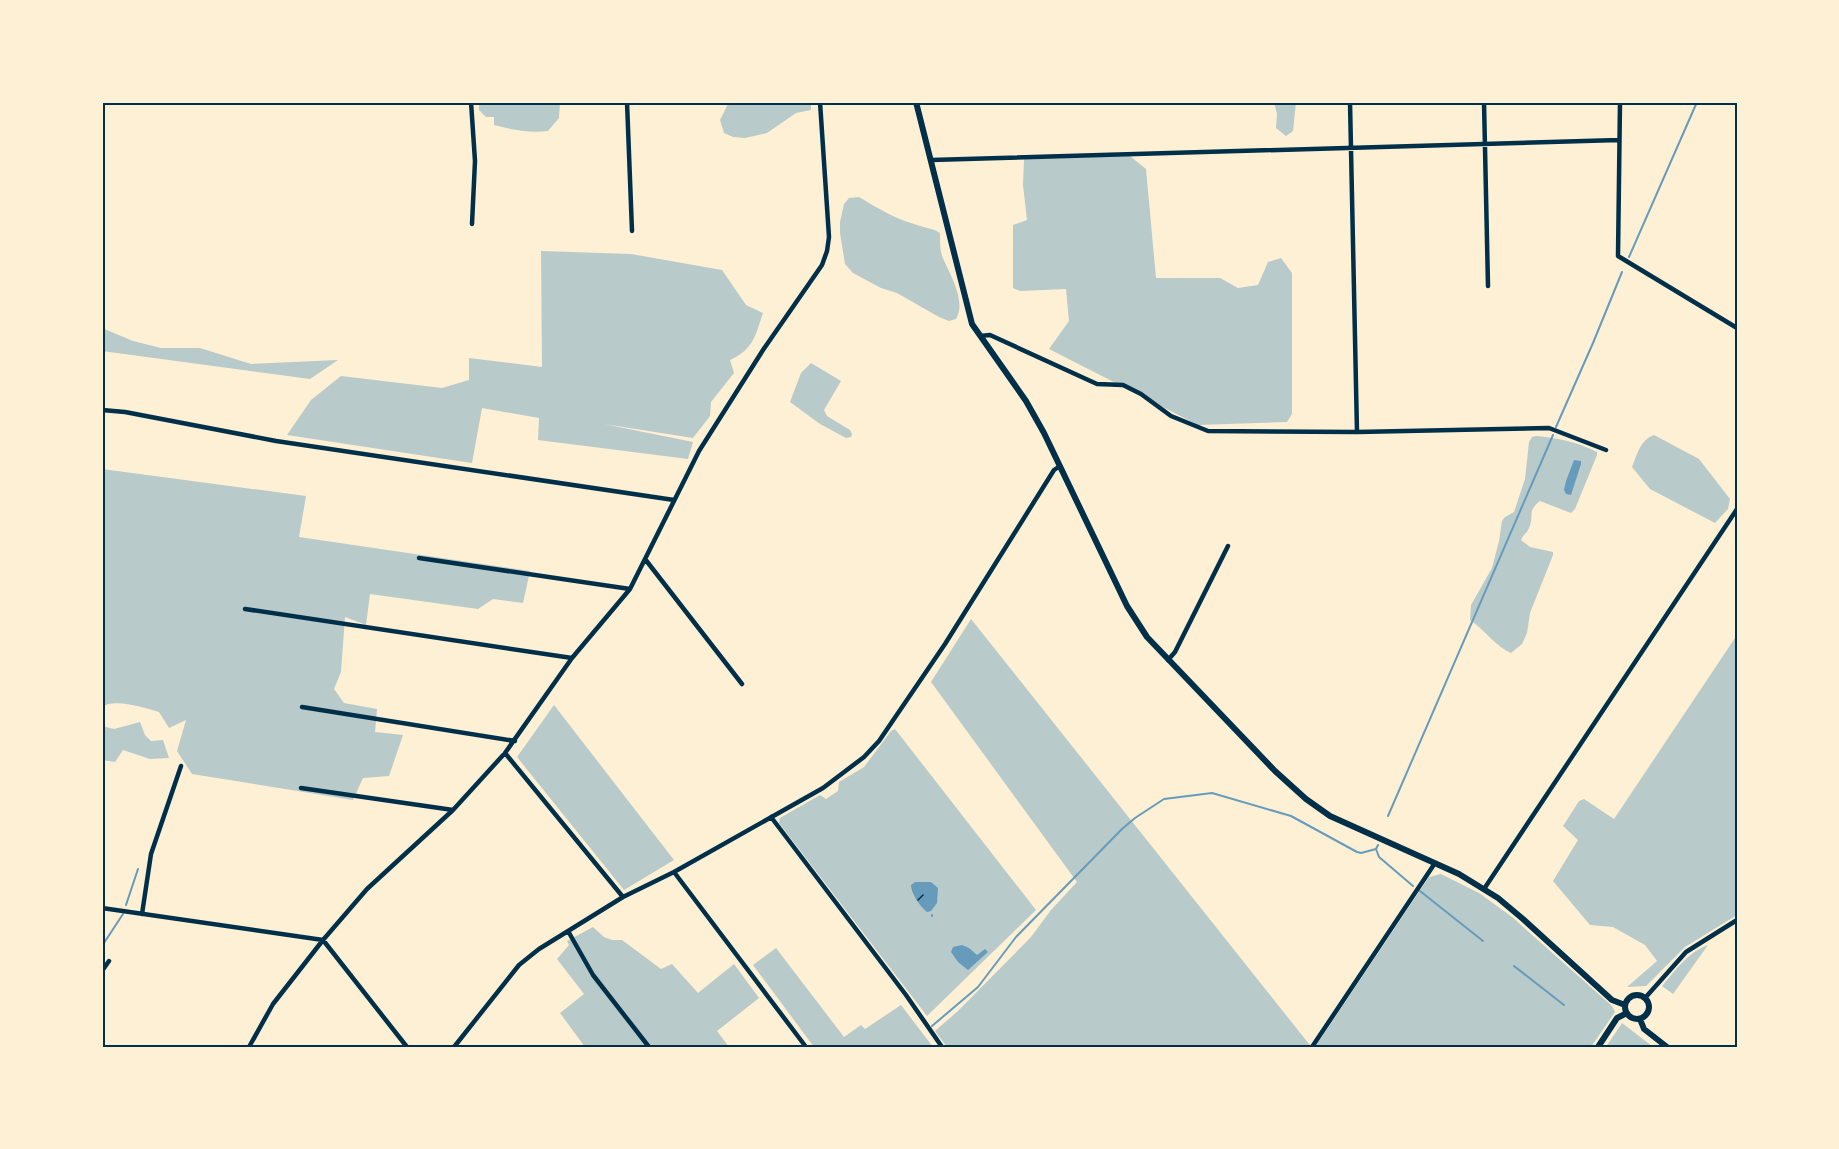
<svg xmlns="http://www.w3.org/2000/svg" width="1839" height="1149" viewBox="0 0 1839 1149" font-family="'Work Sans',sans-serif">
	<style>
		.green { fill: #b9caca }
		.water { fill: #669bbc }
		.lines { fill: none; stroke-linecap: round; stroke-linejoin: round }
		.stream { stroke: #669bbc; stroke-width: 2 }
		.path { stroke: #003049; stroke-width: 1.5 }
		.minor { stroke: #003049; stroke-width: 4.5 }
		.tertiary { stroke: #003049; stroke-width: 6 }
		.neatline { fill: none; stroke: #003049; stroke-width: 2 }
	</style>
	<rect width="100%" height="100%" fill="#fdf0d5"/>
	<path class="green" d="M479,102H560L559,118L548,131C528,133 513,130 494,125V117H486L479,110Z
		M729,102H811V110L796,113L767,133L745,138L733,137L724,133L720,120Z
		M1274,102H1296L1293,131L1286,136L1276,128L1277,114Z
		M1130,156L1146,169L1156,278H1220L1238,288L1258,285L1268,262L1281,258L1292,273V414L1287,422L1198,425L1049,349L1069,321L1066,289L1020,291L1013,288V225L1027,220L1023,185L1024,159Z
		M859,197C877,208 896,219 917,225C925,228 932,228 940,233C940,240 940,250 942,256C949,273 967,301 956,319L949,321L939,317L897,293L881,288L853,273L845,264L840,233V222L844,204L849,198Z
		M541,251L631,254L722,270L746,305L763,313C755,336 754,349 730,360L734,373L711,402L710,416L693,438L604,424L693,442L688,459L538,440L539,418L482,408L472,463L287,435L311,400L341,376L442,388L469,380V358L542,367Z
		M102,328L133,341L161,348H200L251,364L338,360L310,379L102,351Z
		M811,363L841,381L824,410L827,416L850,430L852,434L851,437L846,438L820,424L790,402L801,373Z
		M1654,435L1699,459L1730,499L1728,509L1715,523L1650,489L1632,467C1637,455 1640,440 1654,435Z
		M1536,436C1558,438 1577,442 1597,452V455L1575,509L1571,513L1540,501C1526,512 1535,515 1529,528C1527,533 1523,535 1521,540L1530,547L1553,552V555L1530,613L1527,633L1522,644L1511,653C1496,647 1485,630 1470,620L1471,605L1492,568L1499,541L1502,521L1505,517L1514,512L1525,479L1529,442L1532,437Z
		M102,469L306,496L299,537L530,571L523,603L493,599L478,609L370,594L366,625L345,617L341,672L334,689L344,703L377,709L375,732L403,735L389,776L363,778L353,800L192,774L177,751L186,720L169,728L159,712C145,708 114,698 102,707Z
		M971,619L1309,1044L1314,1047H947L935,1031L958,1011L1031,937L1051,910L1077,882L931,682Z
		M1737,635V915L1685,947L1646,986L1627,987L1657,961L1645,945L1613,927L1590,925L1553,881L1578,840L1563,826L1579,801L1584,799L1614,819Z
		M554,705L674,860L624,890L517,757Z
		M140,722L145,735L151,741L163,740L169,758L150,759L123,750L115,762L102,760V726L114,729Z
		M895,729L1036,910L927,1016L779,823L780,818L820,795L826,799L838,791L839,782L864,767L891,731Z
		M1441,874L1479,893L1512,917L1612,1006L1615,1012L1591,1047H1315L1429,877Z
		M593,927L604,937L612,940H622L661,969L672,964L698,993L734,964L759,998L717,1031L729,1047H585L560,1013L584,994L557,959L569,945L567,941Z
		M1708,945L1673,994L1662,986C1675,971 1688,952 1708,945Z
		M776,948L844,1037L861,1025L865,1029L901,1005L933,1047H814L753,965Z
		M1622,1023L1652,1046L1653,1047H1606Z"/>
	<path class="water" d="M1574,460L1581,461V464L1571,495L1566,494L1564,490L1566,481Z
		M915,882H931L938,888L937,903L931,911L927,912C920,907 911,893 911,885Z
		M962,945L969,948L977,955L985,949L988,952L968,970L958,962L951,952L953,947Z"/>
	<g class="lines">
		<path class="stream" d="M1629,257L1697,102
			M1556,427L1593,343L1622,272
			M1388,816L1553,435
			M1376,849L1379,857L1413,886
			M1420,891L1483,941
			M126,905L138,869
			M932,915V916
			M102,946L123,914
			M1514,966L1564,1005
			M932,1026L978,987L1016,937L1122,829L1135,818L1164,799L1212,793L1291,816L1357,852L1361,853L1376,849L1378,845"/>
		<path class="path" d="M918,900L923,895"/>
		<path class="minor" d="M471,102L475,161L472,224
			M627,102L632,231
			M1350,102L1357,432
			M1484,102L1488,286
			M1620,102L1618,256L1737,328
			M931,160L1619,140
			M980,336L990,335L1097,384L1123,385L1141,394L1171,416L1208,431L1357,432L1549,428L1606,450
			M102,410L125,412L276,441L674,500
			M419,558L630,589
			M645,559L742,684
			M245,609L572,658
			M1168,660L1175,652L1228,546
			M302,707L515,741
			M505,753L623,897
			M301,788L453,810
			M771,817L906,995L942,1047
			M674,872L806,1047
			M1484,889L1737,509
			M102,908L323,940L407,1047
			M142,914L151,854L181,766
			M568,931L593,975L649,1047
			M102,971L109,961
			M1645,998L1686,952L1737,920
			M249,1047L273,1004L323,940L367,889L453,810L505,753L572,658L630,589L699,451L763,350L822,265L827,251L829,237L820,102
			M454,1047L519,965L539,949L623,897L674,872L823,788L864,757L879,741L945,644L1054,470L1060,466
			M1312,1047L1435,863"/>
		<path class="tertiary" d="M916,102L972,324L1026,401L1044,433L1127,606L1147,637L1275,771L1306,799L1330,816L1459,874L1498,898L1523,919L1612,1000L1625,1005
			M1625 1007a12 12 0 1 1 24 0a12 12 0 1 1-24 0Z
			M1640,1019L1644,1029L1667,1047
			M1598,1047L1617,1018L1627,1013"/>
	</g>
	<rect width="1839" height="1149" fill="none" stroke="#fdf0d5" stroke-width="207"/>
	<rect x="104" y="104" width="1632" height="942" class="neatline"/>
</svg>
